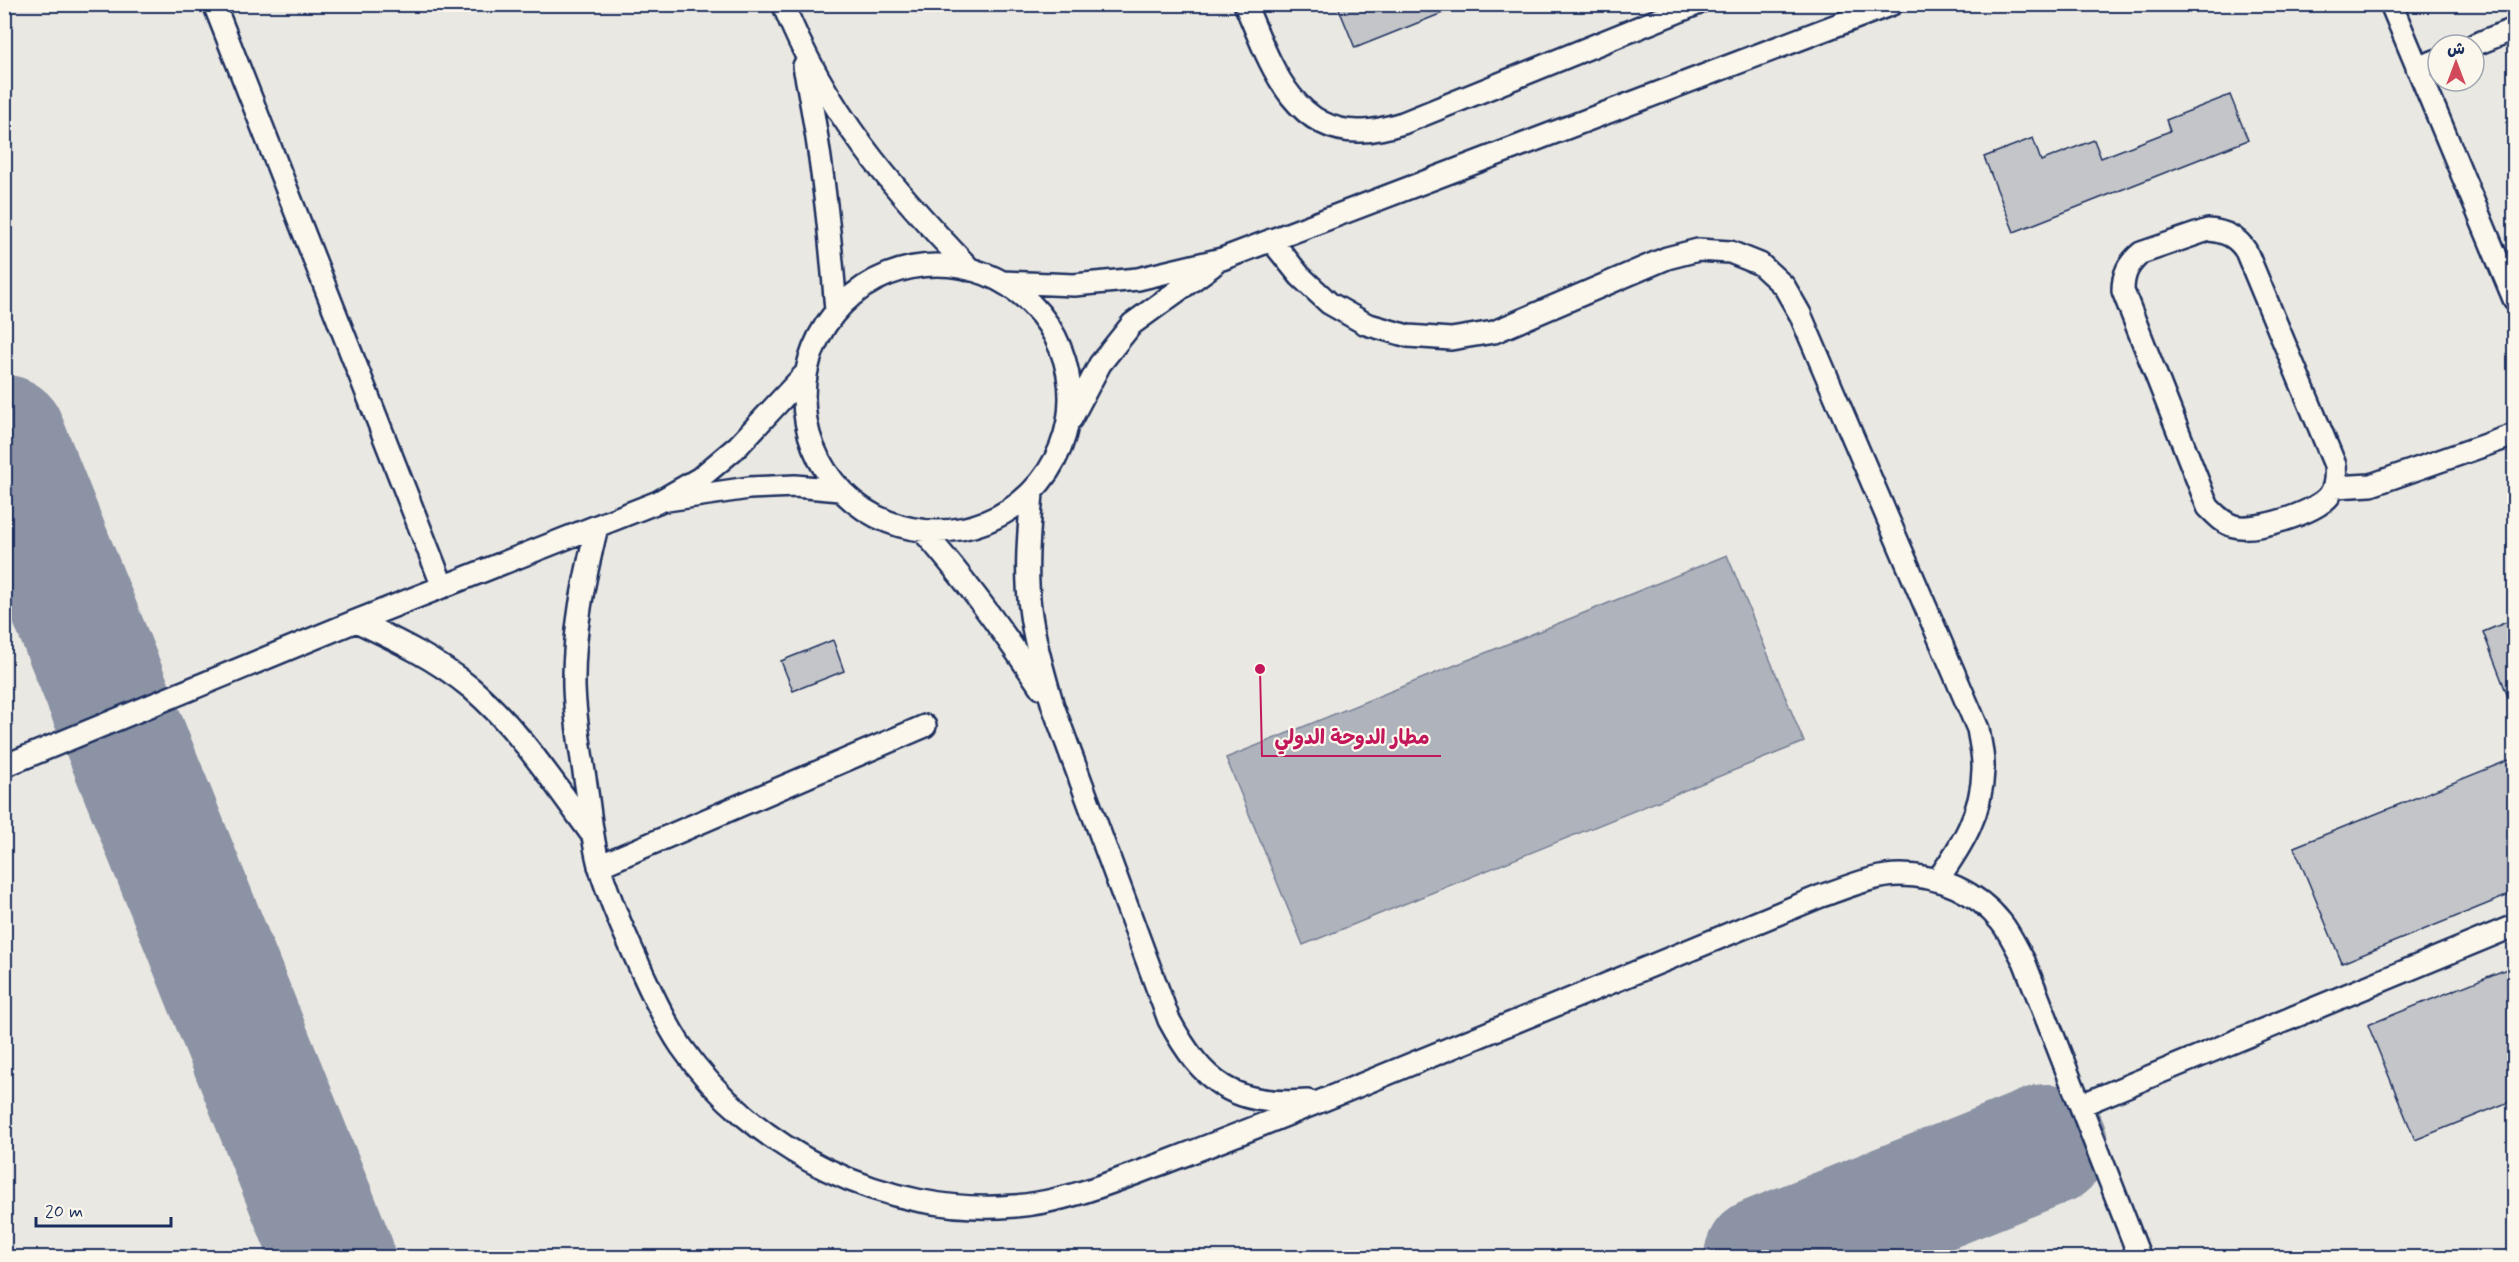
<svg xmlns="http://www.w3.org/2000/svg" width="2519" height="1262" viewBox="0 0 2519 1262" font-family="Mynerve,'Playpen Sans Arabic',sans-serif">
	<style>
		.built { fill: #eae8e2; fill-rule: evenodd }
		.water { fill: #afb3bb; stroke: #747e96; stroke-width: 1.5 }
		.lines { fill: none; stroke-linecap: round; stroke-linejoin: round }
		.taxiway { stroke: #8b93a5; stroke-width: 122 }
		.building { fill: #c3c5c9; stroke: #1b2f5e; stroke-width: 1.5 }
		.service-casing { stroke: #1b2f5e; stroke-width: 26 }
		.service { stroke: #fbf7ec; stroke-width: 21 }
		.leader { fill: none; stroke: #c2185b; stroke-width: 2 }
		.callout-dot { fill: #c2185b; stroke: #fbf7ec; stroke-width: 2 }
		.callout-label { font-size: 20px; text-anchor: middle; font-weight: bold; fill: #c2185b; stroke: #fbf7ec; stroke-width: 4.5; stroke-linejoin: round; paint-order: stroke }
	</style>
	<rect width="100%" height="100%" fill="#fbf7ec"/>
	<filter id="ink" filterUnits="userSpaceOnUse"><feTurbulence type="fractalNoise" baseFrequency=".0167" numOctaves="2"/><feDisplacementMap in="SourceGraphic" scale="12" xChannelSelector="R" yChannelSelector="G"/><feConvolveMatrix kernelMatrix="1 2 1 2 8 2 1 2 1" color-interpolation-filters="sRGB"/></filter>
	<g filter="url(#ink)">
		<path class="built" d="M5,5H2514V1257H5ZM2438,45H2474V81H2438Z"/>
		<path class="water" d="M1727,555L1804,742L1303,945L1226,758Z"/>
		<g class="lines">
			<path class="taxiway" d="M4,436L334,1258
				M1765,1258L2047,1145"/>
		</g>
		<path class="building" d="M1337,4H1465L1355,48Z
			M2230,95L2248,140L2014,232L1984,157L2033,138L2041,161L2094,140L2101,158L2170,131L2166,120Z
			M2514,619V700L2510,702L2483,632Z
			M833,640L844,671L793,691L781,661Z
			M2514,758V893L2342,963L2294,847Z
			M2514,966V1100L2415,1140L2368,1025Z"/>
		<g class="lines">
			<g class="service-casing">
				<path id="service" d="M214,4L443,587
					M783,4C826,112 891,187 971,270
					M1245,4C1268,57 1291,134 1362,131C1376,131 1390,127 1403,123L1697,4
					M2391,4L2514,299
					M2474,45L2514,29
					M804,66C821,148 830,228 836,311
					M2417,68L2438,60
					M2208,230C2225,231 2237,237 2246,251L2335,465C2336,476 2336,487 2329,496C2315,513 2255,532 2234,526C2223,523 2216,515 2208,507L2123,291C2123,274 2128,264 2141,253Z
					M1271,240L1300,276L1329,303L1366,324L1408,336L1451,339L1494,332L1667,258L1698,250L1730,252L1760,264L1784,286L1800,314L1978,729C1980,742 1984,757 1983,770C1982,813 1962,845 1938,879
					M804 398a133 133 0 1 1 266 0a133 133 0 1 1-266 0Z
					M1002,282L1074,285L1138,279L1222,259L1892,4
					M1071,419L1100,364L1132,324L1212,266
					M2334,487L2371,485L2514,435
					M1032,493C1029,531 1025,570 1030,608C1034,641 1044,674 1053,706L1169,1020C1203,1083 1234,1107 1308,1101
					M667,500L749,488L795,486L840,490
					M597,527C584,580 573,632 574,687C575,720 581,752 586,785C590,812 592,839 599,865C610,902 627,939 643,974C654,998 666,1024 681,1046C753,1151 886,1217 1015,1206C1066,1202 1114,1181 1161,1164C1237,1135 1312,1105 1387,1074C1532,1015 1676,956 1821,896C1845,888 1874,875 1900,875C1939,875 1977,892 2001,922C2010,933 2017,949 2024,961L2140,1258
					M922,530C967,581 1003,631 1041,688
					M356,621C396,640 436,659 471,688C519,729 553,782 590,832
					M4,766L356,621L658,502L700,478L738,446L806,373
					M599,866L925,726
					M2081,1105L2514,926"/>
			</g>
			<use href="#service" class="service"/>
		</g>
	</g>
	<path class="leader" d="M1260 669L1262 756H1441"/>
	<circle class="callout-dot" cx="1260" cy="669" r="6"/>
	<g class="callout-label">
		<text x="1352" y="744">مطار الدوحة الدولي</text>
	</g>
	<rect width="2519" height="1262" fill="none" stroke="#fbf7ec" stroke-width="24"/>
	<rect x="12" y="12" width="2495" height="1238" fill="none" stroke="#1b2f5e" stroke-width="2" filter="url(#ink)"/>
	<g transform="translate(2456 63)"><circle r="28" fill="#fbf7ec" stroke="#a1a7b3" stroke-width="1.5"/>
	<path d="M0-4.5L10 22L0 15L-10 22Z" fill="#d1495b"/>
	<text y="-9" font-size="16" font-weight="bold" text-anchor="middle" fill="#1b2f5e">ش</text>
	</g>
	<path d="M36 1217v9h135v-9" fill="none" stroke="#1b2f5e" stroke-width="3"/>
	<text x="45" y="1217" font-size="18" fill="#1b2f5e" stroke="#fbf7ec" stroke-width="4.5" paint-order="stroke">20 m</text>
</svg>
